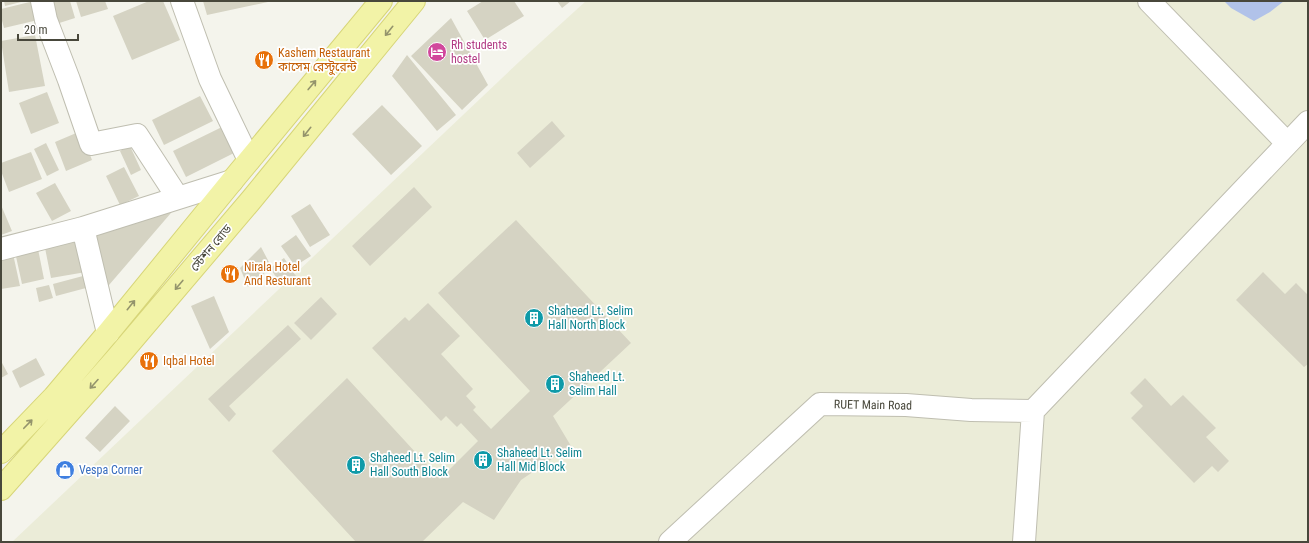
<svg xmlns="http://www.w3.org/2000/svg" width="1309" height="543" viewBox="0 0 1309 543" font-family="'Roboto Condensed','Noto Sans Bengali',sans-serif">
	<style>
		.education { fill: #ebecd8 }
		.water { fill: #b1c2e9 }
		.building { fill: #d5d3c3 }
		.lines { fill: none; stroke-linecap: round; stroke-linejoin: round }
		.minor-casing { stroke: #bfbeb0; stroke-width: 24 }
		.major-casing { stroke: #d7d578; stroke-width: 24 }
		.minor { stroke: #fff; stroke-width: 22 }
		.major { stroke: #f2f3a7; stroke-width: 22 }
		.oneway { stroke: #94946c }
		.labels { text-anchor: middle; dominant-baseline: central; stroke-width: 3.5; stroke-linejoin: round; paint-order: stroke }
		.hotel-label { font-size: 12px; fill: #b23c85; stroke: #fff; text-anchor: start }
		.food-label { font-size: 12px; fill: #c56008; stroke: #fff; text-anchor: start }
		.street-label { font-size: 12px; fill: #48473b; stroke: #fff }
		.culture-label { font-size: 12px; fill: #0d838f; stroke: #fff; text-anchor: start }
		.shop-label { font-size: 12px; fill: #366cbe; stroke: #fff; text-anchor: start }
	</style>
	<rect width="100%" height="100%" fill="#f4f4ec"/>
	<path class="education" d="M586,1H1308V542H12L520,61Z"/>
	<path class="water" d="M1224,1H1284L1270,12L1254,21L1231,8Z"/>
	<path class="building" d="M4,1H21V2L5,6Z
		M34,1L38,20L4,28L1,17V9Z
		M46,1H70L75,18L53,25Z
		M76,1H105L108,9L81,17Z
		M149,1H163L180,40L132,60L113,16Z
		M203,1H268V2L207,15Z
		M483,1H514L524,16L485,40L467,11Z
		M557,1H571L562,8Z
		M451,18L488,85L462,110L411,56Z
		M35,35L45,86L9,92L1,41Z
		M407,55L456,115L437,131L392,76Z
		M47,92L59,123L31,134L19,103Z
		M200,96L213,121L164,145L152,120Z
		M382,105L422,146L391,175L352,134Z
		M552,121L565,136L530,168L517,153Z
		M222,127L234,153L186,177L173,151Z
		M81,131L92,160L66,171L55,142Z
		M46,143L59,170L47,176L34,149Z
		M130,146L141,170L131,175L120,151Z
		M31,152L42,179L9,192L1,171V163Z
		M124,167L139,196L120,205L106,176Z
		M55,183L71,211L52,221L36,193Z
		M414,187L432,207L370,266L352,246Z
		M183,199L103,292L91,230Z
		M310,204L330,235L310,247L291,216Z
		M1,205L12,231L1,235Z
		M516,220L631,343L553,416L571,446L521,480L494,520L463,502L422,542H356L272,451L347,378L440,479L478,441L461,423L457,427L446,416L441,421L372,348L405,317L409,321L428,303L460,336L441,354L473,389L466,396L476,407L473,410L491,429L530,391L438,293Z
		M77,227L86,272L51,278L42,233Z
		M35,234L44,279L22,284L12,238Z
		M296,235L311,256L295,266L281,246Z
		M10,240L20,286L1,289V242Z
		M261,247L271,266L262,276L248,287L240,268Z
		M284,258L296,276L282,286L270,268Z
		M1263,272L1285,294L1296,283L1308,295V364L1304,367L1236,300Z
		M83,276L86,288L56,296L53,284Z
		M49,285L53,298L39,302L36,288Z
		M214,296L229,332L210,349L191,306Z
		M321,297L337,314L311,340L294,323Z
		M288,325L301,339L229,406L236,414L229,422L208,399Z
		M36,358L45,375L20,388L12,371Z
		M1,361L8,374L1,378Z
		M1145,378L1171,406L1183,395L1216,428L1206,437L1229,461L1218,472L1212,466L1194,483L1131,418L1143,406L1130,393Z
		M115,406L130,421L100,452L85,438Z"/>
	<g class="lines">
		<g class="minor-casing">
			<path id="minor" d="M42,1L46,20L69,80L91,144L137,135L178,198
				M182,1L210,79L249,160
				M1149,1L1287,143
				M83,228L108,333
				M1,249L83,228L232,181
				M670,542L820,404L906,405L971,410L1033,411
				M1024,542L1033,411L1308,122"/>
		</g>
		<g class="major-casing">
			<path id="major" d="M1,452L54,397L108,333L232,181L381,1
				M1,489L116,359L252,199L414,1"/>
		</g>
		<use href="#minor" class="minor"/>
		<use href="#major" class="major"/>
	</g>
	<defs><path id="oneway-shaft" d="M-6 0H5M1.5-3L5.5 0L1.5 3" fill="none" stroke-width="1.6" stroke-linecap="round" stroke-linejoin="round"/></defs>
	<g class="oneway">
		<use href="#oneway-shaft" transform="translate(389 31) rotate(129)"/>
		<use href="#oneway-shaft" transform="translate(312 85) rotate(-50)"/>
		<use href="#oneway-shaft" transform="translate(307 132) rotate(129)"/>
		<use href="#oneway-shaft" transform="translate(179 285) rotate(130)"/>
		<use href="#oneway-shaft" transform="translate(131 305) rotate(-51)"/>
		<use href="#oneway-shaft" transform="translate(94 384) rotate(132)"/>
		<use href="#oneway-shaft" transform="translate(28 424) rotate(-46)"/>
	</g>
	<defs>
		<g id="hotel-disc" transform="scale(1)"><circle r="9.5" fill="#d1479c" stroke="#fff"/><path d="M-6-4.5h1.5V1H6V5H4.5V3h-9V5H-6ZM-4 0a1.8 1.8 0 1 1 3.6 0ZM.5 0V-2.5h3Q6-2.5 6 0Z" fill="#fff"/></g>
		<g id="restaurant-disc" transform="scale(1)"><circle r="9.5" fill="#e8710a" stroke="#fff"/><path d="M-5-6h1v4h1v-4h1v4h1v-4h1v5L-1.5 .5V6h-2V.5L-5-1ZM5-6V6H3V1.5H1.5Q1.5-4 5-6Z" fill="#fff"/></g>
		<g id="building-disc" transform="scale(1)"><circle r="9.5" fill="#0f9aa8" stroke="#fff"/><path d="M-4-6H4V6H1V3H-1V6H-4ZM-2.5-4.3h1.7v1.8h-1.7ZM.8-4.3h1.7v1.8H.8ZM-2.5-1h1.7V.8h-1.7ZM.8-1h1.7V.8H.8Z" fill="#fff"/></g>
		<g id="shop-disc" transform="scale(1)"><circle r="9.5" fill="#3f7fe0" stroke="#fff"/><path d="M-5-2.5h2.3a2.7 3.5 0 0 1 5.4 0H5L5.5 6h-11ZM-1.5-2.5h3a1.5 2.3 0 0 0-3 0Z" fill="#fff"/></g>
	</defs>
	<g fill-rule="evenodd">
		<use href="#hotel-disc" x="437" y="52"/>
		<use href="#restaurant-disc" x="264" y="60"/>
		<use href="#restaurant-disc" x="230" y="274"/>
		<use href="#building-disc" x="534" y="318"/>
		<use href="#restaurant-disc" x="149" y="361"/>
		<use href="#building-disc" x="555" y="384"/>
		<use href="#building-disc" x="483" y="460"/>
		<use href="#building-disc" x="356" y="465"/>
		<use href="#shop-disc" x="65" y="470"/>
	</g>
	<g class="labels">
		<g class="hotel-label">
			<text x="451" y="45">Rh students<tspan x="451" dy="14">hostel</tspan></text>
		</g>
		<g class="food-label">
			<text x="278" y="53">Kashem Restaurant<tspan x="278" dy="14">কাসেম রেস্টুরেন্ট</tspan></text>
			<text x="244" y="267">Nirala Hotel<tspan x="244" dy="14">And Resturant</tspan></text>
			<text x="163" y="361">Iqbal Hotel</text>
		</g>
		<g class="street-label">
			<text transform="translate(211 248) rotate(-50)">স্টেশন রোড</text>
			<text transform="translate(873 405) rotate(1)">RUET Main Road</text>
		</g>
		<g class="culture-label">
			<text x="548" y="311">Shaheed Lt. Selim<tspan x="548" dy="14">Hall North Block</tspan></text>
			<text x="569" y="377">Shaheed Lt.<tspan x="569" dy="14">Selim Hall</tspan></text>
			<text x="497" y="453">Shaheed Lt. Selim<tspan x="497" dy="14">Hall Mid Block</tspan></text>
			<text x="370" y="458">Shaheed Lt. Selim<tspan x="370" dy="14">Hall South Block</tspan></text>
		</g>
		<g class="shop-label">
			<text x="79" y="470">Vespa Corner</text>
		</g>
	</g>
	<rect width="1309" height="543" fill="none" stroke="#48473b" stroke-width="4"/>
	<path d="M18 34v6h60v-6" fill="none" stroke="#48473b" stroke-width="2"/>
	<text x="24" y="34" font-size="12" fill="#48473b" stroke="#ffffff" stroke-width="3" paint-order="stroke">20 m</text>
</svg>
